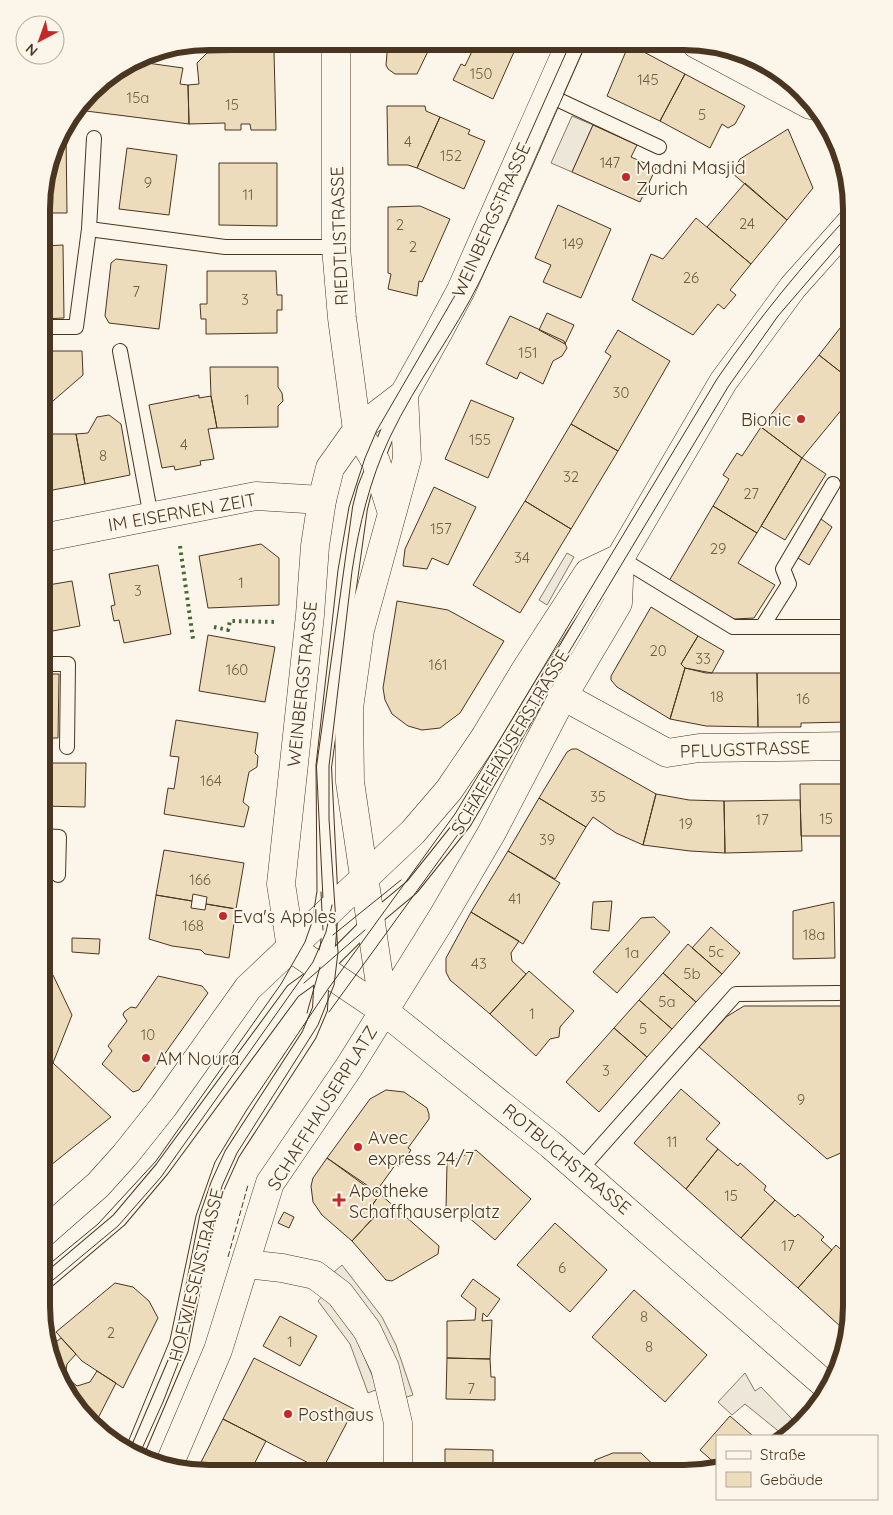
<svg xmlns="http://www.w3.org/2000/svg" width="893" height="1515" viewBox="0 0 893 1515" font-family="Quicksand,sans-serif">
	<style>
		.parking { fill: #ede7d9; stroke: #887966 }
		.building { fill: #ecdcbc; stroke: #4a3520 }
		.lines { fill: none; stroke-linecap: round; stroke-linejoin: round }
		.lane-casing { stroke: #4a3520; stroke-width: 16 }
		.street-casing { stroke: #4a3520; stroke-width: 29 }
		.secondary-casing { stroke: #4a3520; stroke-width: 29 }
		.lane { stroke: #fbf6e9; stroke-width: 14 }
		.street { stroke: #fbf6e9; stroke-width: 28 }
		.secondary { stroke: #fbf6e9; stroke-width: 28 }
		.tram { stroke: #4a3520; stroke-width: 1 }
		.hedge { stroke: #436837; stroke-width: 4; stroke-dasharray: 2.5 4; stroke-linecap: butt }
		.fence { stroke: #4a3520; stroke-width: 1; stroke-dasharray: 6 2.5; stroke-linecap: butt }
		.poi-dot { fill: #c62828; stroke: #fbf6e9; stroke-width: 2 }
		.labels { text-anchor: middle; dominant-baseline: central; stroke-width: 4; stroke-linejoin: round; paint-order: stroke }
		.number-label { font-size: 15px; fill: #725f47 }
		.poi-label { font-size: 18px; fill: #4a3520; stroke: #fbf6e9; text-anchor: start }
		.street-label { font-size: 18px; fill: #4a3520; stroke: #fbf6e9 }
		.rim { fill: none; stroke: #4a3520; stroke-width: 6 }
	</style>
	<rect width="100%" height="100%" fill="#fbf6e9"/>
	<path class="parking" d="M572,116L593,125L572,172L551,163Z
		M567,553L574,557L547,605L539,600Z
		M342,1265L382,1317L396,1345L413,1395L404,1398L356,1297L334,1272Z
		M324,1294L357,1340L378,1389L368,1393L350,1344L318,1301Z
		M745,1373L755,1391L761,1387L793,1420L782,1434L745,1404L732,1415L718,1402Z"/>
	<path class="building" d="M388,42L431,43H432L417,74H395L388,69L386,65Z
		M476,43H518L493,99L453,80L461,64L465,66Z
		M629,44L685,74L660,121L607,96Z
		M262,48L267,52H274L276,130H251L250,124H241V130H225V123L189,124L188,85L199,84L197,63L207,53L258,52Z
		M133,61L183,68L180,84L188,85L189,124L78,110L98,83Z
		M685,74L745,106L735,124L728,128L722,124L710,148L660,121Z
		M387,106H425L426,111L440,117L417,168L408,165H388Z
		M440,117L470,130L468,134L485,141L464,189L417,168Z
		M593,125L637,145L631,157L656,168L640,202L572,172Z
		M788,129L813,188L787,220L732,173L740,159Z
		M59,133H66L67,213H43V187Z
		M127,148L177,155L169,215L119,209Z
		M219,163H277V226L219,225Z
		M745,183L787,220L751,264L707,227Z
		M558,205L611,229L581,298L543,282L551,265L535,258Z
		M420,206L450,219L422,282L419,281L417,296L388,289L391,274L388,273V207Z
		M696,218L751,264L730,290L736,295L724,309L718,304L693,335L632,300L651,254L663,259Z
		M63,245L64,318L42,319L43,246Z
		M116,259L167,265L159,329L109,323L105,316L111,263Z
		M207,271H276L277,295H282V310H277V333L206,334V319H201L200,304H207Z
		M547,313L574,325L565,344L539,330Z
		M851,314H852V381L819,355Z
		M510,316L564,341L567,348L562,356L553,361L543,384L520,372L517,379L486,364Z
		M618,330L670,361L618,451L571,424L611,356L605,352Z
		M42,351H82L83,375L53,401H42Z
		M819,355L852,381V397L802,458L761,427Z
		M210,367H278V387L282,393L283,401L278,406V427L217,428L211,396Z
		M199,395V398L211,396L217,428L208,429L214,459L200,461L201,465L175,470L174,466L162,468L149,405Z
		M471,400L514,418L488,478L445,459Z
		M109,415L121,424L130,475L85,484L76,434L88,433L97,417Z
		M571,424L618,451L571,529L525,501Z
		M761,427L802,458L757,533L713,506L729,479L723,475L737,453L742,456Z
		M42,434H76L85,484L42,492Z
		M802,458L826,474L785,540L761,526Z
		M434,487L476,507L448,565L432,558L427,569L403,566L405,549Z
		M525,501L571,529L520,613L473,585Z
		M713,506L757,533L738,563L775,585L754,618L734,619L669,581Z
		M821,519L832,527L809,565L798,558Z
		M261,544L279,558V605L208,608L199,556Z
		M158,565L171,634L124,643L119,620L114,621L111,606L115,605L109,574Z
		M845,568H852V619H845Z
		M72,581L80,626L47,632L46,636H42V586Z
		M397,601L448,610L504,641L460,713L440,728L422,730L408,726L392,714L385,700L383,688Z
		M651,607L698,636L681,664L685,668L670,719L617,687L611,680V676Z
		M208,635L275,647L265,702L199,691Z
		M698,636L724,651L712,673L685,668L681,664Z
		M685,668L706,673H757L758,727L706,726L670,719Z
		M757,673H848V722L801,723V727H758Z
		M42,674H59L58,738H50V752H42Z
		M176,720L258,733L255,753L258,756L257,767L249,772L243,802L249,807L244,827L164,814L168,788L174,789L179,757L170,756Z
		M572,749H577L656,794L643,845L616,833L593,817L586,827L539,798L567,752Z
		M42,752H50V763H86L85,807L42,806Z
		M800,784H852V836H801Z
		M656,794L689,800L724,801L725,853L690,851L643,845Z
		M539,798L586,827L555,879L508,851Z
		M800,800L802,851L725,853L724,801Z
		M42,843L51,844V868H46V890H42Z
		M164,850L244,863L236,909L206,904L207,897L193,894L192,901L156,895Z
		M508,851L560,883L523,944L471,912Z
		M42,890H46L45,937H42Z
		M156,895L192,901L191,908L205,910L206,904L236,909L229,958L205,954L201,950L172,946L149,939Z
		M612,901L609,931L591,929L593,902Z
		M834,902L835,958L793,959V911Z
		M471,912L519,941L511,953L512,961L526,974L490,1014L450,980L446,972V958Z
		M654,917L670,932L617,993L593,972L641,918Z
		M711,927L740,953L722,974L692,948Z
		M72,938L100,939L99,954L72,952Z
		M688,944L722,974L696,1002L663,973Z
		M529,971L574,1011L560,1027L559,1037L550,1039L536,1056L490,1014Z
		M663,973L696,1002L672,1029L639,1000Z
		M42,975H53L72,1015L53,1063H42Z
		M158,976L202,986L208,993L139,1090L133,1092L102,1064L112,1051L108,1046L127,1021L123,1015L124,1012L131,1007L136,1008Z
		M639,1000L672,1029L647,1057L614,1028Z
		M744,1006H843V1152L827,1159L699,1047L726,1017Z
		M614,1028L647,1057L599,1112L566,1082Z
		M42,1063H53L111,1117L41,1173Z
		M681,1089L720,1123L706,1139L718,1149L686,1189L634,1143Z
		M386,1090L404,1092L427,1108L429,1114V1119L408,1148L411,1150L399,1167L396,1164L375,1193L327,1158L370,1099Z
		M718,1149L738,1166L740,1163L766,1186L764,1190L775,1200L741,1238L686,1189Z
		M476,1150L531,1199L495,1240L460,1210H446L447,1163Z
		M327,1158L380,1194L371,1207L376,1213L375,1216L352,1241L322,1215L313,1202L311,1186L313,1178Z
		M380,1194L439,1246L438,1254L392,1281L386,1280L352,1241L375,1216L376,1213L371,1207Z
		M775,1200L795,1217L798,1214L824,1237L821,1240L832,1250L798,1288L741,1238Z
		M284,1212L294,1217L289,1228L278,1223Z
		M555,1223L607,1270L570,1312L517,1265Z
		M836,1245L851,1259V1313L840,1326L798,1288Z
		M473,1279L500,1299L487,1317L483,1313L482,1321L492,1320L490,1359L447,1358V1321L475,1320L476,1308L461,1296Z
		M115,1283L133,1287L149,1301L158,1318L123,1388L82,1361L56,1332Z
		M634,1290L707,1355L665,1402L592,1337Z
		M851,1313V1318L848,1333L840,1326Z
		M280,1316L317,1336L300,1366L263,1346Z
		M61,1338L76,1354L67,1364L65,1376L77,1386L90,1382L97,1371L116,1383L94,1426L76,1408L50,1360L48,1348Z
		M254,1358L354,1409L322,1470L223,1419Z
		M447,1358L490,1359L491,1377H495V1400L446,1399Z
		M730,1416L753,1436H717V1465L700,1450Z
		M223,1419L266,1441L250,1472H196Z
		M445,1449L493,1450V1472L513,1473H445Z
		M613,1453H641L663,1474L594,1473L595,1460Z"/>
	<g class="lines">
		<g class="lane-casing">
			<path id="lane" d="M548,95L659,147
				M89,229L225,247H336
				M42,327H76L89,229L94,138
				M120,351L151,517
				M762,627L789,584L783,569L833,484
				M42,664H68L67,747
				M42,836L59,837L58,875
				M580,1170L736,994L839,993
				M41,1286L119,1220L162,1169L293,991L322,970L370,922L412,887L464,822L620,558L733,627H852
				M137,1452L181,1349L207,1217L218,1185L232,1154L309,1035L320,1009L322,970L328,945L331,909L324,767L360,508L365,488L398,407"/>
		</g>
		<g class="street-casing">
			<path id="street" d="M696,44L810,105
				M42,538L256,496L322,500
				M563,696L667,753L699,748L852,746
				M246,1264L282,1268L315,1275L340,1294L367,1330L385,1368L398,1423V1473"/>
		</g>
		<g class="secondary-casing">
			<path id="secondary" d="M336,42V247L342,318L357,430L376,462L392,513
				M291,948L281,884L310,615L315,546L322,500L330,468L357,430L404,394L438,333L461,290L570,44
				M291,948L384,1011L551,1145L829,1388
				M384,1011L350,782L349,708L360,630L407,459L404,394
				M41,1235L98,1185L125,1155L164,1106L248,988L413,832L449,790L485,737L526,669L588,573L620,558
				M169,1465L218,1350L270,1183L349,1067L440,921L491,834L563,696L618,603L620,558L723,382L793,287L852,221"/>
		</g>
		<use href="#lane" class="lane"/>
		<use href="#street" class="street"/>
		<use href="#secondary" class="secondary"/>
		<path class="tram" d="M321,892L323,930
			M333,935L401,880
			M304,983L365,930
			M329,1012L467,822L728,387L778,316L852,230
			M307,1013L320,967
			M41,1271L98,1224L156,1161L281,984L305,942L312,922L317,891L316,765L338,570L349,507L365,458L377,430L468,273L570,44
			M41,1290L118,1226L161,1177L313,962L326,932L332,905
			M126,1447L170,1340L196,1216L215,1162L246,1111L328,989L455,814L717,379C758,319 803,264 852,212
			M140,1453L163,1402L187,1340L222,1186L237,1153L318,1025L334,985L338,952L329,819V766L352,571C359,525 370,479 390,437C416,382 454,334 481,279C518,202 551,122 586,44"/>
		<path class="hedge" d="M180,546L193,639
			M214,627L228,630L230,621L278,622"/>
		<path class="fence" d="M228,1257L248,1185"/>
	</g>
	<g class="poi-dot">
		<circle cx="626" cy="177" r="5"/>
		<circle cx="801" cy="419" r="5"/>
		<circle cx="223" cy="916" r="5"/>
		<circle cx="146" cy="1058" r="5"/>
		<circle cx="358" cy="1147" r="5"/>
		<path d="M336.5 1192.5h5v5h5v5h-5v5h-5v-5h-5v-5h5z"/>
		<circle cx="288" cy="1414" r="5"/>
	</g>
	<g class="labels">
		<g class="number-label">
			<text x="481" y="73">150</text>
			<text x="648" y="79">145</text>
			<text x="138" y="97">15a</text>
			<text x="232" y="104">15</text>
			<text x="702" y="114">5</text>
			<text x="408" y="141">4</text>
			<text x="451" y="155">152</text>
			<text x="610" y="162">147</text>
			<text x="148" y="182">9</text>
			<text x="248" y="194">11</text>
			<text x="747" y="223">24</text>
			<text x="400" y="224">2</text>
			<text x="573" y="243">149</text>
			<text x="413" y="246">2</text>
			<text x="691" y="277">26</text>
			<text x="136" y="291">7</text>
			<text x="245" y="299">3</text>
			<text x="528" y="352">151</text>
			<text x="621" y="392">30</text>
			<text x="247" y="399">1</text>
			<text x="480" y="439">155</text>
			<text x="184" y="444">4</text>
			<text x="103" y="455">8</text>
			<text x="571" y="476">32</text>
			<text x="751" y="493">27</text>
			<text x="441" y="528">157</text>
			<text x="718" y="548">29</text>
			<text x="522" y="557">34</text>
			<text x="241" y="582">1</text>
			<text x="138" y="590">3</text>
			<text x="658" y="650">20</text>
			<text x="703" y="658">33</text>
			<text x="438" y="664">161</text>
			<text x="237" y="669">160</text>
			<text x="717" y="696">18</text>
			<text x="803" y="698">16</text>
			<text x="211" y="780">164</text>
			<text x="598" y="796">35</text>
			<text x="826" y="818">15</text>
			<text x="762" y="819">17</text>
			<text x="686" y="823">19</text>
			<text x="547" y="839">39</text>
			<text x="200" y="879">166</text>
			<text x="515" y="898">41</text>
			<text x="193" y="925">168</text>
			<text x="814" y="934">18a</text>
			<text x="716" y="951">5c</text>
			<text x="632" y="952">1a</text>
			<text x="479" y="963">43</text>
			<text x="692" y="973">5b</text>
			<text x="667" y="1001">5a</text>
			<text x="532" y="1013">1</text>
			<text x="643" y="1028">5</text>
			<text x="148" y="1034">10</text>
			<text x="606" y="1070">3</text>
			<text x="801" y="1099">9</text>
			<text x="672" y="1141">11</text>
			<text x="731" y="1195">15</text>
			<text x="788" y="1245">17</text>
			<text x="562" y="1267">6</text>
			<text x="644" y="1316">8</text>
			<text x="111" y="1332">2</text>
			<text x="290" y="1341">1</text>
			<text x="649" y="1346">8</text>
			<text x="471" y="1388">7</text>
		</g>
		<g class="poi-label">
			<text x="636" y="167">Madni Masjid<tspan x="636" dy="21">Zurich</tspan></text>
			<text x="791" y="419" text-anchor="end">Bionic</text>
			<text x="233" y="916">Eva's Apples</text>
			<text x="156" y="1058">AM Noura</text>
			<text x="368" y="1137">Avec<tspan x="368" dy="21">express 24/7</tspan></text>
			<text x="349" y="1190">Apotheke<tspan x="349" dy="21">Schaffhauserplatz</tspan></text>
			<text x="298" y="1414">Posthaus</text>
		</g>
		<g class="street-label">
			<text transform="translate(491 220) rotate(-66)">WEINBERGSTRASSE</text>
			<text transform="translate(339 236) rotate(-92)">RIEDTLISTRASSE</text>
			<text transform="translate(182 512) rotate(-10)">IM EISERNEN ZEIT</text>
			<text transform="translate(302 684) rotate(-84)">WEINBERGSTRASSE</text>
			<text transform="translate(510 742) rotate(-59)">SCHAFFHAUSERSTRASSE</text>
			<text transform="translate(745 749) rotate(-2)">PFLUGSTRASSE</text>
			<text transform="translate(322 1108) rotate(-58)">SCHAFFHAUSERPLATZ</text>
			<text transform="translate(567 1159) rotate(40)">ROTBUCHSTRASSE</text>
			<text transform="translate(196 1275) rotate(-76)">HOFWIESENSTRASSE</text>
		</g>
	</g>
	<path d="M0 0H893V1515H0ZM209 50H684A159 159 0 0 1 843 209V1306A159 159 0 0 1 684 1465H209A159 159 0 0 1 50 1306V209A159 159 0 0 1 209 50Z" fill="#fbf6e9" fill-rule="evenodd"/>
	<path class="rim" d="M209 50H684A159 159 0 0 1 843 209V1306A159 159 0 0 1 684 1465H209A159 159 0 0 1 50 1306V209A159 159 0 0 1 209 50Z"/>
	<rect x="716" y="1435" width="162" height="65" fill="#fbf6e9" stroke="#b4a999"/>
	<rect x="726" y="1451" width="25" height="8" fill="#fbf6e9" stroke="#b4a999"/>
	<text x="760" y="1460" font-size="15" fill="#4a3520">Straße</text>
	<rect x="726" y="1472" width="25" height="15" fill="#ecdcbc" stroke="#b4a999"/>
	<text x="760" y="1485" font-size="15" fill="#4a3520">Gebäude</text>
	<g transform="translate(40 40) rotate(221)"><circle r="24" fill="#fbf6e9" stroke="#b4a999"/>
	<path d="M0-4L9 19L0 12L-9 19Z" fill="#c62828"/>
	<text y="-8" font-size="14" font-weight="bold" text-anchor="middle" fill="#4a3520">N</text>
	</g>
</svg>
